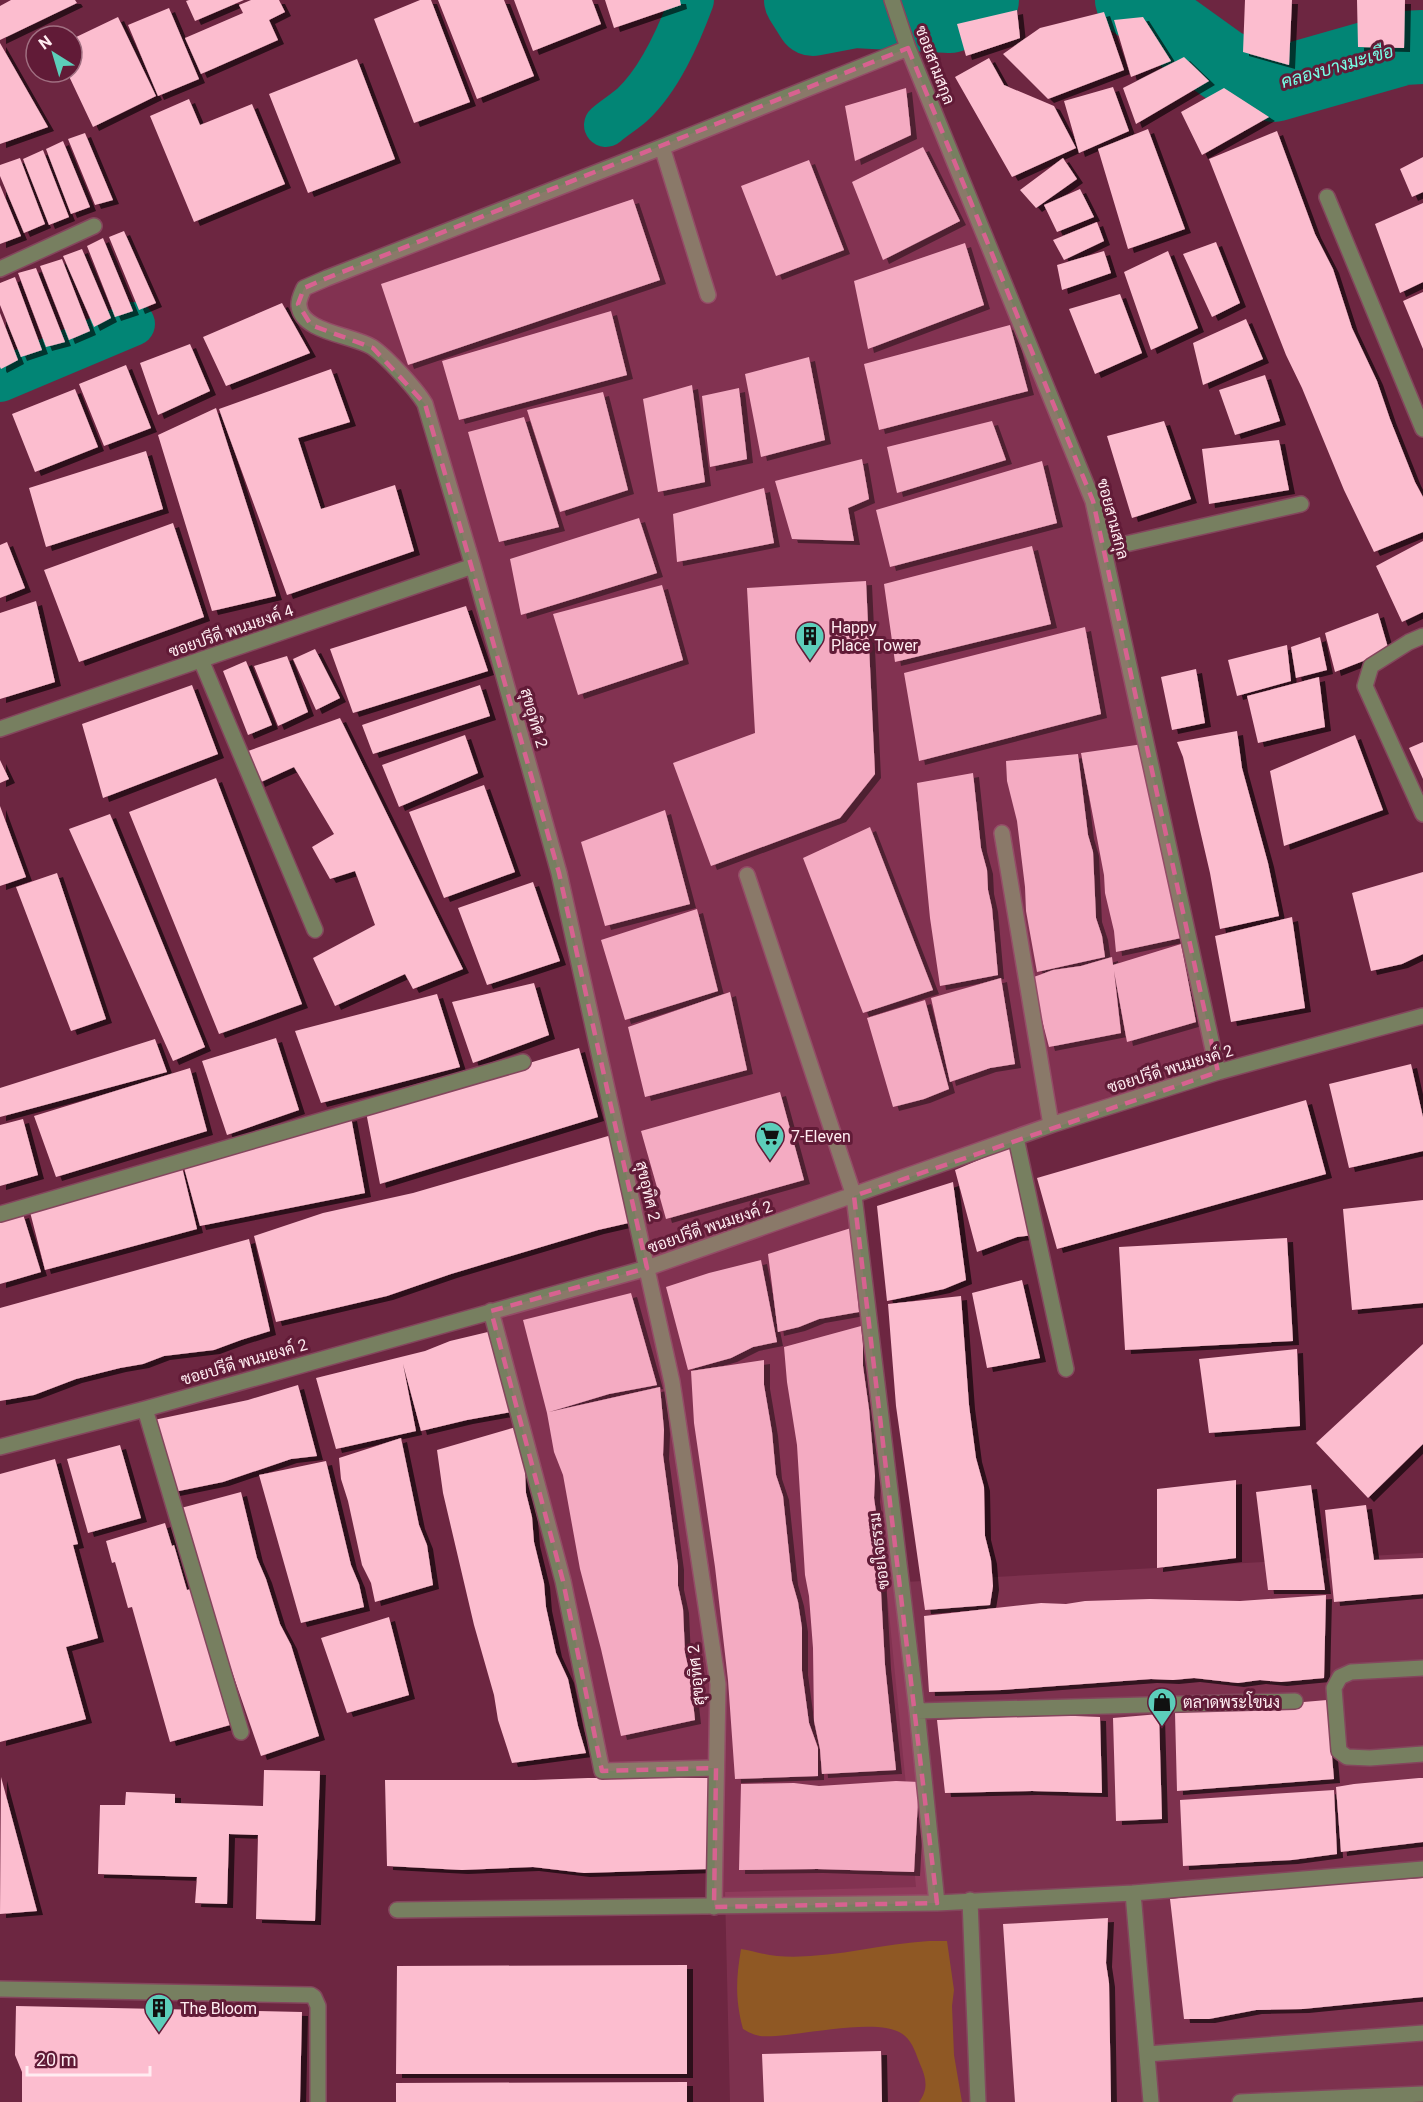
<svg xmlns="http://www.w3.org/2000/svg" width="1423" height="2102" viewBox="0 0 1423 2102" font-family="Roboto,Sarabun,sans-serif">
	<style>
		.built { fill: #7d314e }
		.green { fill: #8f5824 }
		.lines { fill: none; stroke-linecap: round; stroke-linejoin: round }
		.canal { stroke: #028575; stroke-width: 44 }
		.river { stroke: #028575; stroke-width: 74 }
		.building { fill: #fcbdcf; filter: url(#shadow) }
		.minor-casing { stroke: #84465d; stroke-width: 18 }
		.minor { stroke: #777f60; stroke-width: 15 }
		.marked { fill: #d76290; fill-opacity: 0.2; stroke: #d76290; stroke-width: 4.5; stroke-dasharray: 12 8; stroke-linejoin: round }
		.labels { text-anchor: middle; dominant-baseline: central; stroke-width: 6; stroke-linejoin: round; paint-order: stroke }
		.street-label { font-size: 16px; fill: #ffecf1; stroke: #611b37 }
		.poi-label { font-size: 16px; fill: #ffecf1; stroke: #611b37; text-anchor: start }
		.water-label { font-size: 18px; font-style: italic; fill: #76fde5; stroke: #611b37 }
	</style>
	<defs>
		<filter id="shadow"><feDropShadow dx="6" dy="4" stdDeviation="0" flood-color="#0009"/></filter>
	</defs>
	<rect width="100%" height="100%" fill="#6d2641"/>
	<path class="built" d="M1423,1553V2102H730L725,1892L916,1887L886,1583Z"/>
	<path class="green" d="M929,1941H947L954,1990L952,2006L954,2055L962,2102H919C929,2089 926,2077 920,2064C916,2054 913,2043 905,2036C880,2014 794,2039 760,2036C754,2035 748,2032 743,2029C735,1999 736,1979 741,1949C753,1951 765,1955 777,1956C827,1960 879,1944 929,1941Z"/>
	<g class="lines">
		<path class="canal" d="M606,125C614,118 624,112 632,105C660,79 679,35 692,0
			M0,380L133,324"/>
		<path class="river" d="M801,0L813,19L855,11L950,16L982,0
			M1132,0L1224,66L1274,85L1404,48L1423,47"/>
	</g>
	<path class="building" d="M11,0H75L77,3L0,40V6Z
		M189,0H244L195,21L186,1Z
		M251,0H279L285,12L269,20L278,40L201,74L185,38L243,13L239,5Z
		M420,0H431L470,102L414,123L374,19Z
		M438,0H504L534,76L477,99Z
		M514,0H592L601,24L533,51Z
		M605,0H680L681,5L614,28Z
		M1245,0H1292L1289,65L1243,52Z
		M1357,0H1405L1404,48L1358,47Z
		M169,8L199,79L158,96L128,25Z
		M1017,10L1020,38L966,56L957,24Z
		M1104,12L1124,70L1048,99L1003,54L1040,28Z
		M118,17L156,96L93,127L67,72H72V39Z
		M1143,17L1171,61L1131,77L1114,20Z
		M0,43L48,127L0,144Z
		M1184,57L1209,81L1136,124L1123,88Z
		M989,58L1004,85L1054,106L1076,148L1012,177L955,77Z
		M357,59L395,159L308,193L269,94Z
		M1113,87L1129,131L1079,153L1064,101Z
		M906,88L911,135L855,161L845,106Z
		M1224,88L1269,117L1202,155L1181,112Z
		M189,99L200,125L252,104L285,184L194,222L150,116Z
		M1148,129L1185,229L1128,249L1098,149Z
		M1277,131L1315,234L1333,269L1352,328L1377,381L1390,419L1415,482L1423,497V532L1374,552L1344,490L1302,388L1286,355L1209,159Z
		M85,133L113,200L95,205L68,139Z
		M63,141L90,207L71,214L46,149Z
		M923,147L960,221L883,260L852,182Z
		M43,150L69,217L49,225L23,159Z
		M1423,157V192L1412,197L1400,169Z
		M20,158L45,224L24,233L0,176V165Z
		M1063,158L1077,179L1036,208L1020,190Z
		M809,160L844,250L776,276L741,186Z
		M0,185L21,236L0,244Z
		M1080,189L1094,217L1057,232L1044,205Z
		M633,199L660,280L408,365L381,284Z
		M1423,203V282L1400,293L1375,224Z
		M1097,222L1104,241L1064,260L1053,240Z
		M124,231L156,303L139,310L109,237Z
		M103,238L133,311L115,317L87,246Z
		M1216,242L1240,303L1212,317L1183,254Z
		M965,243L984,305L868,349L854,281Z
		M82,249L111,318L94,327L63,256Z
		M1104,251L1111,273L1062,290L1057,265Z
		M1168,251L1198,328L1151,350L1124,272Z
		M62,259L90,331L69,340L40,266Z
		M36,268L65,342L46,347L18,273Z
		M15,277L42,350L21,357L0,305V283Z
		M1423,292V349L1403,301Z
		M1120,294L1142,353L1095,374L1069,309Z
		M282,303L310,353L226,386L203,337Z
		M611,311L627,375L459,420L442,361Z
		M0,313L18,360L1,369L0,367Z
		M1246,319L1263,359L1203,385L1193,343Z
		M1010,325L1028,391L879,430L864,364Z
		M190,344L210,391L158,415L140,363Z
		M809,357L825,440L761,457L745,374Z
		M126,365L151,428L104,446L79,384Z
		M331,369L350,422L298,438L321,509L395,485L414,551L287,595L219,409Z
		M1265,375L1280,421L1235,435L1219,390Z
		M692,385L705,482L658,492L643,399Z
		M739,388L747,459L710,467L702,396Z
		M75,389L98,447L35,472L12,414Z
		M603,392L628,490L560,512L527,410Z
		M216,408L276,596L212,611L158,435Z
		M524,417L559,527L499,542L468,432Z
		M992,421L1006,460L897,493L887,447Z
		M1164,421L1191,499L1132,518L1107,436Z
		M1279,440L1289,490L1209,504L1202,449Z
		M146,451L163,509L46,547L29,488Z
		M862,459L869,499L848,508L854,541L792,539L775,481Z
		M1042,461L1057,523L890,567L876,510Z
		M764,488L774,543L677,562L673,514Z
		M639,518L657,573L521,615L510,559Z
		M173,523L204,617L79,662L44,570Z
		M1423,541V612L1402,622L1376,566Z
		M7,542L25,588L0,598V545Z
		M1032,546L1051,624L895,662L884,584Z
		M866,581L875,774L840,818L711,866L673,763L755,733L747,588Z
		M662,585L683,660L578,695L553,614Z
		M36,601L55,682L0,699V613Z
		M466,606L488,671L353,713L330,649Z
		M1378,613L1389,651L1335,672L1325,633Z
		M1085,627L1101,714L919,761L904,673Z
		M1320,637L1327,670L1296,678L1291,647Z
		M1287,645L1291,681L1237,696L1228,660Z
		M315,649L340,698L316,710L293,659Z
		M287,656L308,712L278,726L254,666Z
		M246,661L272,725L248,735L223,671Z
		M1196,669L1205,723L1172,730L1161,677Z
		M1319,677L1325,727L1258,743L1247,696Z
		M192,685L218,754L103,798L82,724Z
		M480,685L490,716L373,754L362,725Z
		M340,718L463,969L413,989L405,974L335,1006L313,958L375,925L355,871L330,879L312,847L334,834L294,767L259,783L248,751Z
		M1237,731L1242,768L1268,863L1279,916L1220,929L1210,873L1183,757L1177,742Z
		M465,735L478,773L399,807L382,765Z
		M1355,735L1383,810L1284,846L1270,771Z
		M1423,742V779L1409,748Z
		M1143,744L1181,938L1116,952L1114,931L1105,893L1104,875L1081,753Z
		M1078,754L1088,835L1093,852L1096,918L1102,936L1105,957L1037,972L1026,911L1025,887L1017,821L1007,781L1006,761Z
		M0,760L9,779L0,783Z
		M973,773L981,848L987,870L988,890L992,908L998,975L940,986L930,918L917,783Z
		M216,778L302,1004L219,1034L129,812Z
		M484,785L515,872L444,898L409,812Z
		M0,806L26,877L0,886Z
		M665,810L690,904L605,926L581,842Z
		M110,814L205,1047L173,1061L69,829Z
		M870,827L933,990L863,1013L803,858Z
		M1423,872V954L1402,964L1371,971L1352,893Z
		M57,873L106,1019L71,1031L16,887Z
		M533,882L560,961L487,985L458,908Z
		M697,909L718,991L625,1020L601,940Z
		M1292,917L1305,1008L1231,1022L1215,936Z
		M1181,944L1196,1022L1127,1042L1114,971L1121,1033L1049,1047L1031,978L1053,970L1081,966L1112,957L1113,965Z
		M1001,978L1015,1064L990,1068L950,1082L931,998Z
		M534,983L549,1035L473,1063L452,1002Z
		M730,992L747,1070L645,1097L628,1027Z
		M437,994L460,1067L321,1103L295,1031Z
		M925,1000L949,1089L924,1099L893,1107L867,1018Z
		M276,1038L299,1110L227,1135L202,1061Z
		M155,1039L167,1072L0,1117V1088Z
		M579,1048L598,1117L380,1184L366,1112Z
		M1411,1064L1423,1117V1151L1349,1168L1329,1084Z
		M190,1068L207,1131L56,1177L34,1116Z
		M780,1092L804,1180L666,1219L641,1131Z
		M1306,1100L1326,1174L1057,1249L1037,1178Z
		M351,1117L365,1193L200,1226L183,1164Z
		M23,1119L38,1175L0,1186V1125Z
		M615,1134L633,1222L598,1230L451,1274L387,1296L276,1322L254,1236L323,1213L413,1193Z
		M1014,1145L1034,1235L1017,1237L977,1252L955,1170Z
		M182,1167L197,1229L45,1270L30,1212Z
		M953,1182L966,1280L944,1289L887,1301L877,1206Z
		M1423,1200V1303L1352,1310L1343,1209Z
		M23,1214L41,1272L0,1284V1221Z
		M851,1228L859,1312L819,1319L799,1327L778,1332L768,1254Z
		M1287,1238L1293,1341L1125,1350L1119,1247Z
		M249,1239L270,1331L241,1340L214,1350L164,1356L143,1364L120,1368L76,1379L34,1395L0,1401V1308Z
		M761,1260L777,1342L753,1347L731,1358L688,1370L666,1287L709,1273Z
		M1022,1280L1040,1358L987,1368L972,1293Z
		M631,1293L657,1385L609,1394L549,1412L660,1387L664,1430L663,1455L678,1566V1586L683,1609L685,1653L690,1675L695,1720L621,1736L601,1649L580,1569L563,1475L554,1452L547,1413L523,1320Z
		M961,1296L969,1405L976,1458L984,1487L985,1536L991,1560L993,1586L990,1605L925,1610L896,1406L888,1304Z
		M861,1326L863,1346V1366L869,1409L875,1476L874,1498L877,1519L885,1665L896,1770L822,1774L820,1749L814,1721L813,1648L809,1596L805,1575L797,1445L787,1382L784,1347Z
		M492,1331L512,1412L467,1420L421,1431L403,1364L416,1431L336,1449L316,1378L425,1351L450,1341Z
		M1423,1344V1444L1368,1498L1316,1443Z
		M1297,1349L1300,1426L1209,1433L1199,1359Z
		M764,1360V1385L772,1432L776,1475L783,1496L792,1581L798,1602L802,1628V1671L809,1723L818,1748V1776L735,1779L728,1680L715,1567L694,1423L691,1371Z
		M298,1385L317,1456L291,1459L223,1482L174,1492L154,1420L248,1400Z
		M516,1427L525,1470L526,1493L532,1517L534,1542L544,1583L546,1607L556,1653L568,1679L578,1726L586,1753L512,1763L498,1720L494,1695L474,1625L443,1493L437,1450Z
		M401,1438L419,1525L427,1545L433,1585L375,1602L371,1583L362,1565L348,1501L341,1479L339,1458Z
		M120,1445L141,1518L88,1533L67,1459Z
		M55,1459L78,1544L73,1545L98,1638L66,1647L86,1719L0,1742V1474Z
		M326,1461L351,1565L359,1584L364,1607L301,1623L259,1475Z
		M1236,1480V1558L1157,1568V1489Z
		M1311,1485L1325,1590H1268L1256,1492Z
		M241,1492L257,1558L266,1579L280,1624L291,1645L319,1736L261,1756L207,1599L181,1508Z
		M1366,1505L1374,1560L1423,1558V1594L1334,1602L1325,1510Z
		M165,1523L172,1546L174,1545L187,1590L191,1589L230,1725L170,1742L132,1607L128,1608L115,1562L112,1563L106,1541Z
		M1326,1595L1324,1678L1281,1682L1260,1680L1238,1683L1194,1678L1173,1680L1151,1679L1002,1690L929,1692L924,1616L1041,1603L1066,1604L1085,1601L1150,1599L1240,1601Z
		M389,1617L409,1695L347,1713L321,1638Z
		M1327,1700L1334,1779L1177,1791L1175,1713Z
		M1159,1714L1162,1819L1116,1821L1113,1718Z
		M1050,1715L1100,1717L1102,1793L1032,1791L945,1793L937,1720Z
		M264,1770L320,1771L315,1921L256,1919L258,1835L229,1834L227,1904L195,1903L197,1877L98,1874L100,1805H125L126,1792L175,1794V1803L263,1806Z
		M1,1777L37,1911L0,1914Z
		M588,1778H711L709,1869L584,1873L533,1867L462,1870L387,1866L385,1780H535Z
		M1419,1778H1423V1842L1341,1852L1336,1787L1354,1784Z
		M896,1781L919,1782L914,1872L817,1869L739,1870L741,1784L794,1783L819,1786Z
		M1334,1790L1337,1854L1292,1860L1183,1866L1180,1800Z
		M1423,1878V1997L1303,2009L1256,2010L1209,2019H1184L1170,1899L1248,1890Z
		M1108,1918L1106,1963L1109,1983L1111,2102H1015L1003,1924Z
		M687,1965V2074H396L397,1966Z
		M16,2006L302,2012L300,2102H22V2072L15,2055Z
		M881,2051L882,2102H764L762,2054Z
		M687,2082V2102H396V2083Z"/>
	<g class="lines">
		<g class="minor-casing">
			<path id="minor" d="M892,0L908,48L1093,501L1218,1072
				M662,147L708,295
				M1327,197L1423,429
				M0,269L94,226
				M1104,549L1301,504
				M1423,636L1409,642L1371,666L1365,686L1423,814
				M201,660L315,930
				M0,729L473,566
				M1002,833L1051,1125
				M747,875L854,1196L917,1711L937,1903
				M1016,1138L1066,1369
				M0,1214L523,1062
				M491,1311L563,1581L602,1771L716,1768
				M145,1409L241,1732
				M0,1447L145,1409L647,1268L1051,1125L1218,1072L1423,1016
				M1423,1668L1351,1672L1340,1677L1334,1688L1339,1751L1347,1757L1370,1758L1423,1754
				M917,1711L1295,1701
				M970,1900L978,2102
				M714,1907L718,1684L672,1382L559,873L473,566L425,404C417,390 386,356 372,347C353,335 301,332 299,306C298,300 302,293 304,288L327,278L662,147L908,48
				M397,1910L937,1903L1133,1893
				M0,1989L311,1995L314,1997L318,2006V2102
				M1147,2054L1423,2033
				M1151,2102L1133,1893L1423,1869
				M1240,2102L1423,2094"/>
		</g>
		<use href="#minor" class="minor"/>
	</g>
	<path class="marked" d="M908,48L1093,501L1218,1072L854,1196L937,1903L714,1907L716,1768L602,1771L563,1581L491,1311L647,1268L559,873L425,404L373,348L311,325L298,304L304,288L327,278Z"/>
	<defs>
		<g id="building-pin" transform="scale(1.5)"><path d="M0 17L-7.5 6A9.5 9.5 0 1 1 7.5 6Z" fill="#5cceba" stroke="#611b37"/><path d="M-4-6H4V6H1V3H-1V6H-4ZM-2.5-4.3h1.7v1.8h-1.7ZM.8-4.3h1.7v1.8H.8ZM-2.5-1h1.7V.8h-1.7ZM.8-1h1.7V.8H.8Z" fill="#111"/></g>
		<g id="supermarket-pin" transform="scale(1.5)"><path d="M0 17L-7.5 6A9.5 9.5 0 1 1 7.5 6Z" fill="#5cceba" stroke="#611b37"/><path d="M-6-5.5h2.5l.6 2H6L4.5 2H-2.5L-4.4-4H-6ZM-1.5 3.2a1.3 1.3 0 1 0 .1 0ZM3 3.2a1.3 1.3 0 1 0 .1 0Z" fill="#111"/></g>
		<g id="shop-pin" transform="scale(1.5)"><path d="M0 17L-7.5 6A9.5 9.5 0 1 1 7.5 6Z" fill="#5cceba" stroke="#611b37"/><path d="M-5-2.5h2.3a2.7 3.5 0 0 1 5.4 0H5L5.5 6h-11ZM-1.5-2.5h3a1.5 2.3 0 0 0-3 0Z" fill="#111"/></g>
	</defs>
	<g fill-rule="evenodd">
		<use href="#building-pin" x="810" y="636"/>
		<use href="#supermarket-pin" x="770" y="1136"/>
		<use href="#shop-pin" x="1162" y="1702"/>
		<use href="#building-pin" x="159" y="2008"/>
	</g>
	<g class="labels">
		<g class="street-label">
			<text transform="translate(935 65) rotate(69)">ซอยสามสกุล</text>
			<text transform="translate(1113 519) rotate(75)">ซอยสามสกุล</text>
			<text transform="translate(231 631) rotate(-19)">ซอยปรีดี พนมยงค์ 4</text>
			<text transform="translate(534 718) rotate(74)">สุขอุทิศ 2</text>
			<text transform="translate(1170 1069) rotate(-17)">ซอยปรีดี พนมยงค์ 2</text>
			<text transform="translate(648 1191) rotate(77)">สุขอุทิศ 2</text>
			<text transform="translate(710 1227) rotate(-19)">ซอยปรีดี พนมยงค์ 2</text>
			<text transform="translate(244 1362) rotate(-16)">ซอยปรีดี พนมยงค์ 2</text>
			<text transform="translate(879 1551) rotate(-97)">ซอยใจธรรม</text>
			<text transform="translate(696 1675) rotate(-95)">สุขอุทิศ 2</text>
		</g>
		<g class="poi-label">
			<text x="831" y="627">Happy<tspan x="831" dy="18">Place Tower</tspan></text>
			<text x="791" y="1136">7-Eleven</text>
			<text x="1183" y="1702">ตลาดพระโขนง</text>
			<text x="180" y="2008">The Bloom</text>
		</g>
		<g class="water-label">
			<text transform="translate(1337 66) rotate(-16)">คลองบางมะเขือ</text>
		</g>
	</g>
	<g transform="translate(54 54) rotate(323)"><circle r="28" fill="#611b37" stroke="#a06f81" stroke-width="1.5"/>
	<path d="M0-4.5L10 22L0 15L-10 22Z" fill="#5cceba"/>
	<text y="-9" font-size="16" font-weight="bold" text-anchor="middle" fill="#ffecf1">N</text>
	</g>
	<path d="M27 2066v9h123v-9" fill="none" stroke="#ffecf1" stroke-width="3"/>
	<text x="36" y="2066" font-size="18" fill="#ffecf1" stroke="#611b37" stroke-width="4.5" paint-order="stroke">20 m</text>
</svg>
